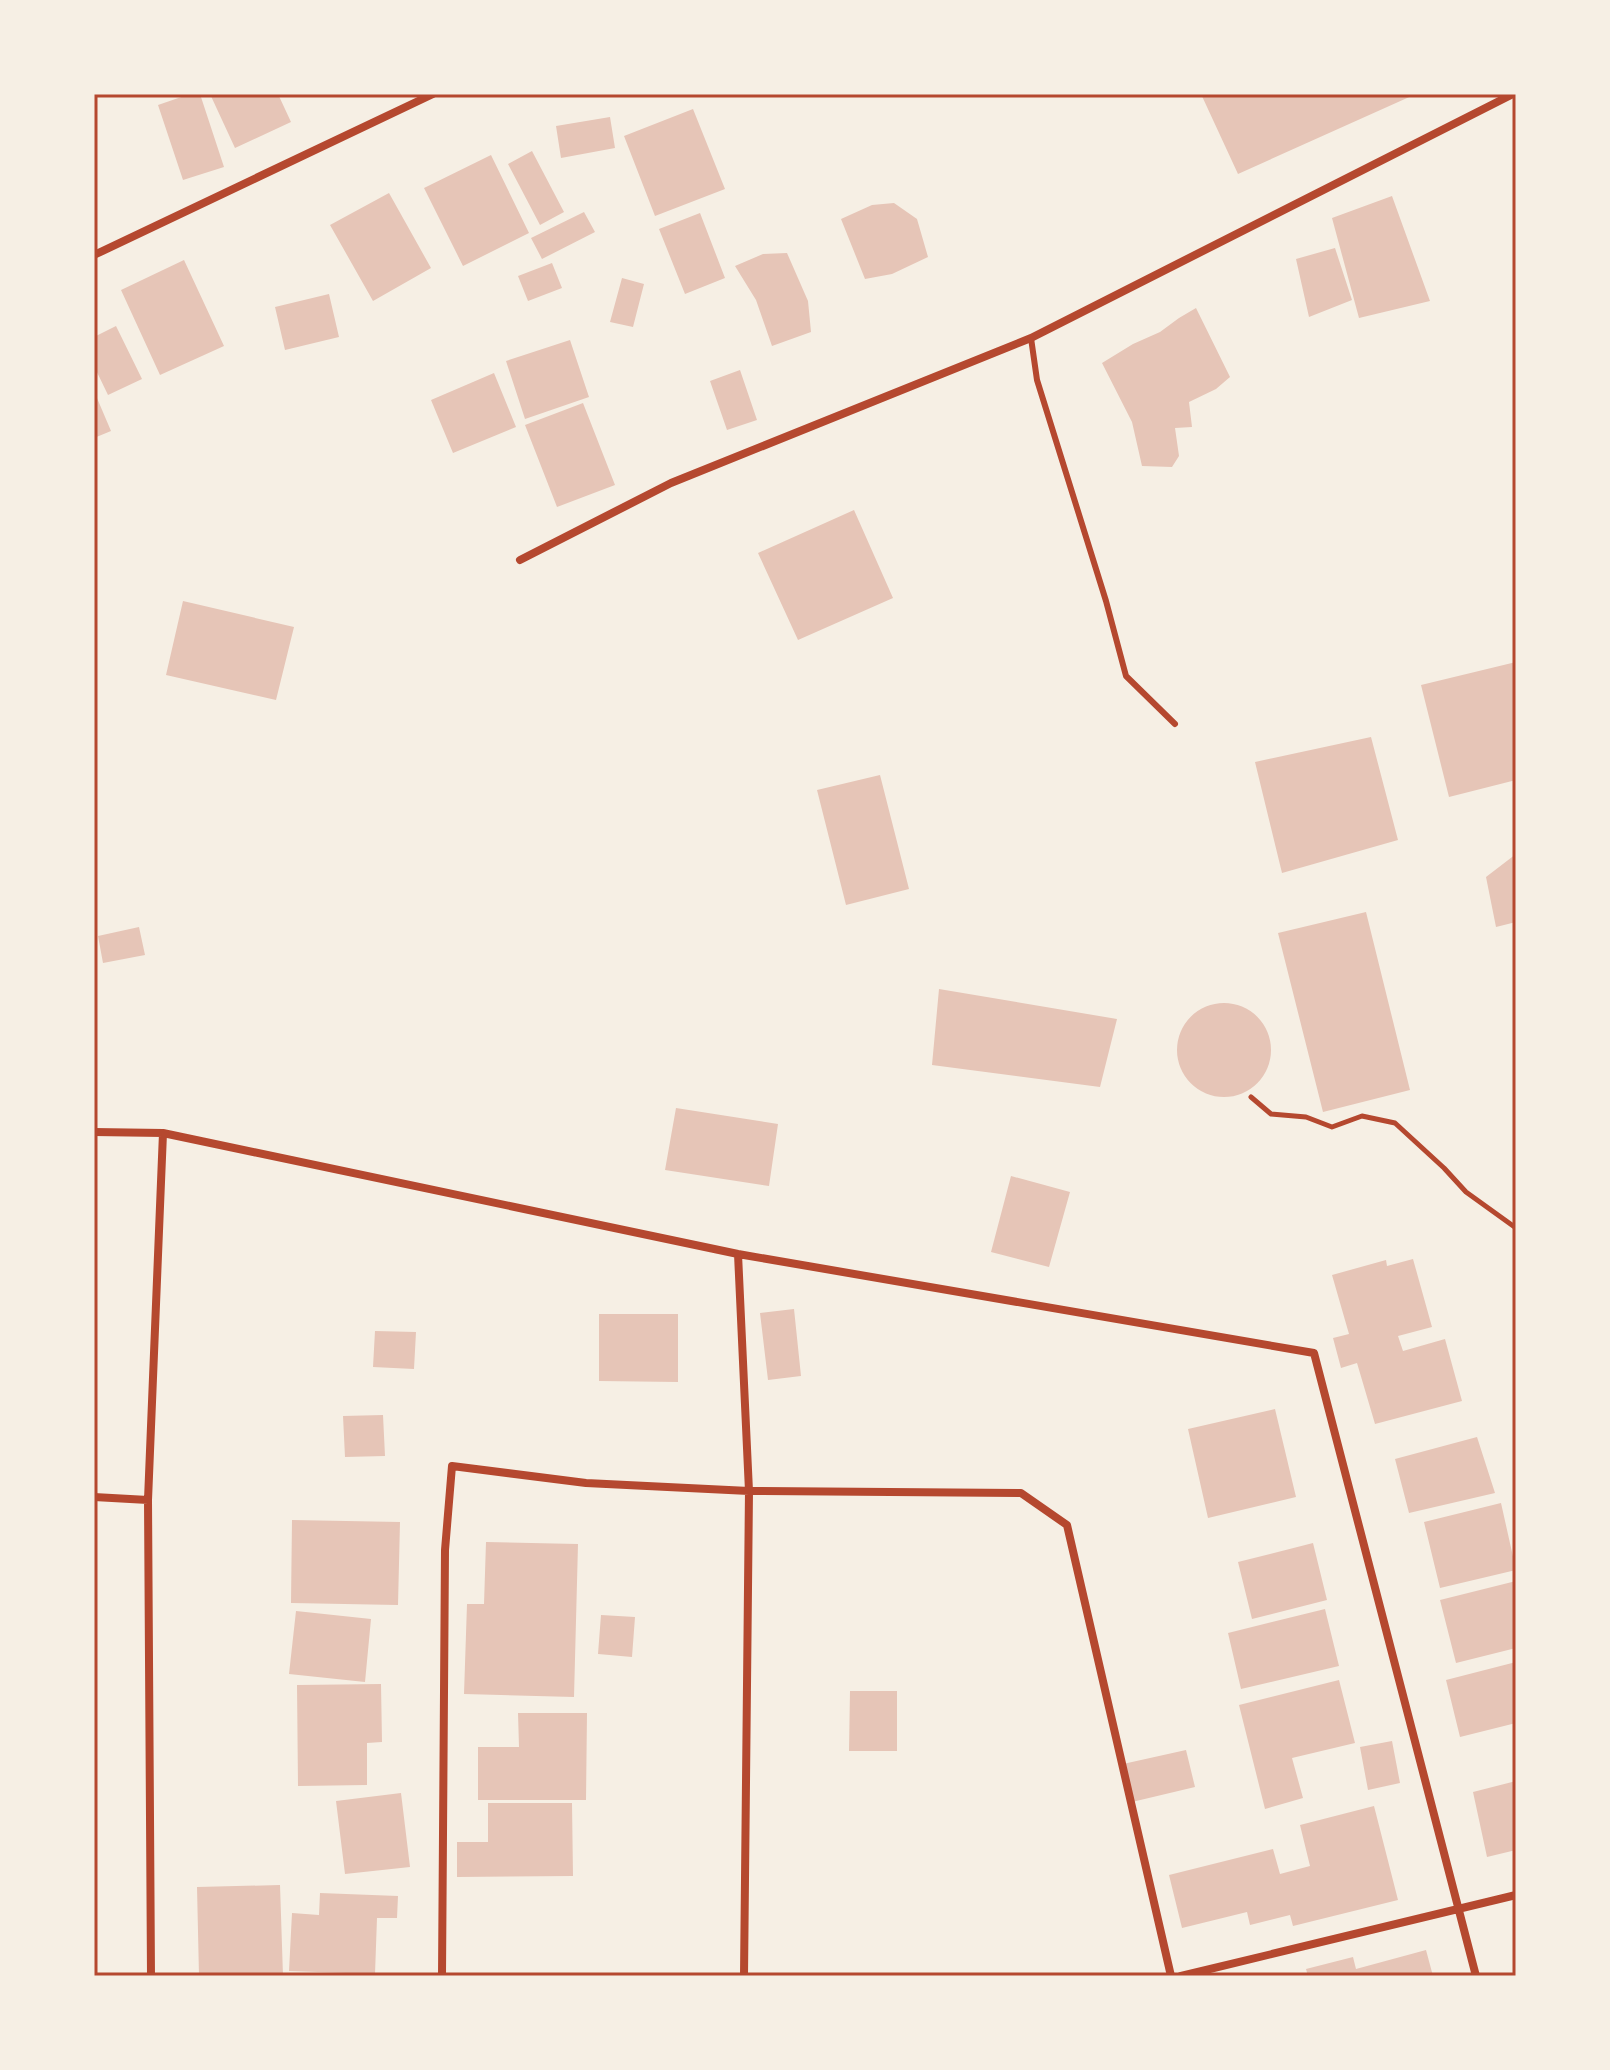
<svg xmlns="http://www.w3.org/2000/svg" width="1610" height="2070" viewBox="0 0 1610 2070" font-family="Karla,sans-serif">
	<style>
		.building { fill: #e6c5b7 }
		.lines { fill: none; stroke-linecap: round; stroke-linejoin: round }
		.path { stroke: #b5482f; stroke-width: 5 }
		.service { stroke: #b5482f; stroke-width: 6 }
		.minor { stroke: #b5482f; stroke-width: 8 }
		.neatline { fill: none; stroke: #b5482f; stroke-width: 3 }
	</style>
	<rect width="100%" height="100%" fill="#f6efe4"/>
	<path class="building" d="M190,94H200L224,167L183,180L158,105Z
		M210,94H278L291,122L235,148Z
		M1201,94H1416L1238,174Z
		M693,109L725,189L655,216L624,136Z
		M610,117L615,148L561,158L556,126Z
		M532,151L564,212L540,225L508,164Z
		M491,155L529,233L463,266L424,188Z
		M389,193L431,268L373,301L330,225Z
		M1392,196L1430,301L1359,318L1332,218Z
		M894,203L917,219L928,257L892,274L865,279L841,219L872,205Z
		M584,212L595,232L542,259L531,238Z
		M700,213L725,278L685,294L659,229Z
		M1335,248L1352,300L1309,317L1296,259Z
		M787,253L808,301L811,332L772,346L756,300L735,266L763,254Z
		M184,260L224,346L160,375L121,290Z
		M552,263L562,288L528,301L518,276Z
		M622,278L644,284L633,327L610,322Z
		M329,294L339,337L285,350L275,307Z
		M1196,308L1230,377L1216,389L1189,402L1192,427L1175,428L1179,456L1172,467L1142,466L1132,422L1102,363L1133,344L1160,332L1179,318Z
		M116,326L142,379L108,395L94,366V337Z
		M570,340L589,397L525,419L506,361Z
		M740,370L757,420L727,430L710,381Z
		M494,373L516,427L453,453L431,400Z
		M94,391L111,431L94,438Z
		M583,403L615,485L557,507L525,425Z
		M854,510L893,598L798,640L758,553Z
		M183,601L294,627L276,700L166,675Z
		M1516,662V780L1449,797L1421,685Z
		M1371,737L1398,840L1282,873L1255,762Z
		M880,775L909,889L846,905L817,790Z
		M1516,854V922L1496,927L1486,877Z
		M1366,912L1410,1090L1323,1112L1278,933Z
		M139,927L145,955L103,963L98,936Z
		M939,989L1117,1019L1100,1087L932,1065Z
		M1177 1050a47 47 0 1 1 94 0a47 47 0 1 1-94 0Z
		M676,1108L778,1124L769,1186L665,1170Z
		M1011,1176L1070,1192L1049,1267L991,1252Z
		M1413,1259L1432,1327L1398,1336L1403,1351L1445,1339L1462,1401L1375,1424L1357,1363L1341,1368L1333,1338L1349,1334L1332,1275L1386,1260L1387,1266Z
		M794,1309L801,1376L768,1380L760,1313Z
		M599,1314H678V1382L599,1381Z
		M375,1331L416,1332L414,1369L373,1367Z
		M1275,1409L1296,1497L1208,1518L1188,1429Z
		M383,1415L385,1456L345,1457L343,1416Z
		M1477,1437L1495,1493L1409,1513L1395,1459Z
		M1501,1503L1516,1570L1440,1588L1424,1522Z
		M292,1520L400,1522L398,1605L291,1603Z
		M486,1542L578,1544L574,1697L464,1694L467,1604H484Z
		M1313,1543L1327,1600L1252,1619L1238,1562Z
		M1516,1581V1648L1456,1663L1440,1600Z
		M1325,1609L1339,1666L1241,1689L1228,1633Z
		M296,1611L371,1619L365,1682L289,1674Z
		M601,1615L635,1617L632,1657L598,1654Z
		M1516,1662V1723L1460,1737L1446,1680Z
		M1339,1680L1355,1743L1292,1758L1303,1798L1265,1809L1239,1705Z
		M381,1684L382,1742L367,1743V1785L298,1786L297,1685Z
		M850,1691H897V1751H849Z
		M518,1713H587L586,1800H478V1747H519Z
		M1392,1741L1400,1783L1368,1790L1360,1747Z
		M1186,1750L1195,1787L1132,1802L1123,1764Z
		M1516,1781V1850L1487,1857L1473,1792Z
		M401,1793L410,1867L345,1874L336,1801Z
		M488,1803H572L573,1876L457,1877V1842H488Z
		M1374,1806L1398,1900L1293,1926L1290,1915L1250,1925L1247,1912L1182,1928L1169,1875L1273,1849L1280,1874L1310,1866L1300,1825Z
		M280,1885L283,1976H199L197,1887Z
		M320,1893L398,1896L397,1918H377L375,1974L289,1971L292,1913L319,1915Z
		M1426,1950L1433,1976H1308L1306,1969L1353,1957L1356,1969Z"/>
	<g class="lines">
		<path class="path" d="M1251,1097L1271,1114L1306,1117L1332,1127L1362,1116L1395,1123L1444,1168L1466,1192L1516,1228"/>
		<path class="service" d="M1031,338L1037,380L1106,601L1126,676L1175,724"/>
		<path class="minor" d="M94,255L433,94
			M520,560L671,483L1031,338L1513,94
			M94,1132L163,1133L738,1254L1314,1353L1476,1976
			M738,1254L749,1491L1021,1493L1067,1525L1171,1976
			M94,1497L148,1500
			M151,1976L148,1500L163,1133
			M442,1976L445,1550L452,1466L586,1483L749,1491L744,1976
			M1181,1976L1516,1895"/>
	</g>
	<rect width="1610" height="2070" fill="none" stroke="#f6efe4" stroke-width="192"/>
	<rect x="96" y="96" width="1418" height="1878" class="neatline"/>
</svg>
